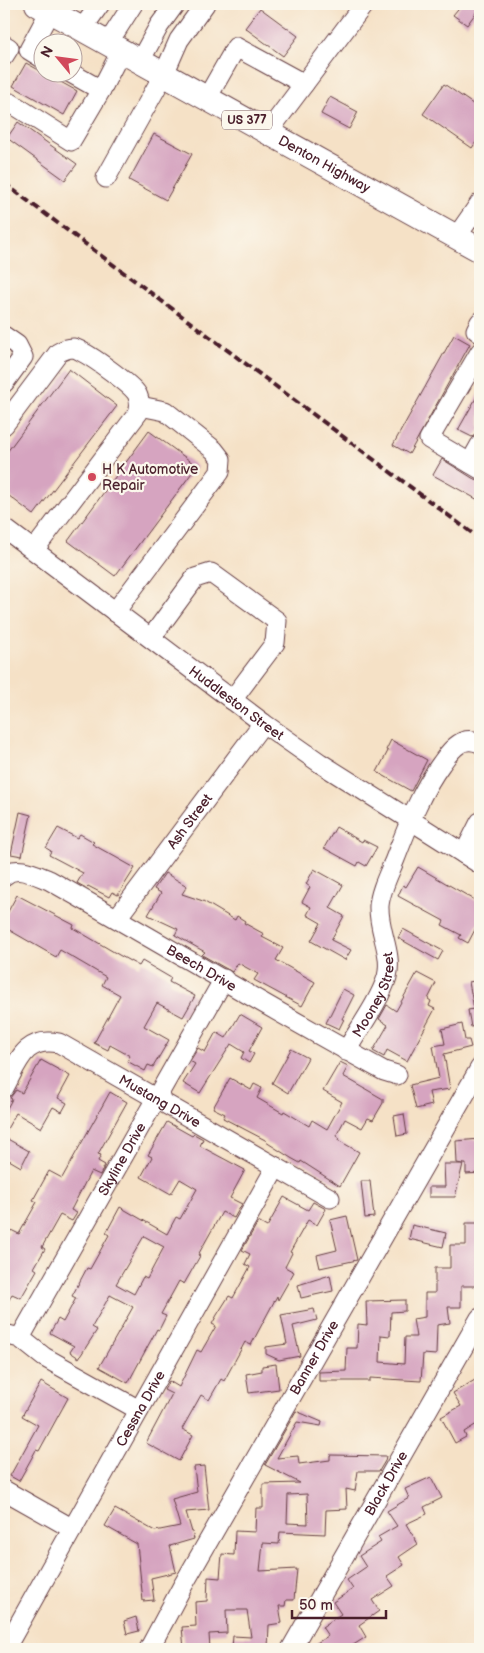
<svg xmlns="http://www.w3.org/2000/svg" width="484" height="1653" viewBox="0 0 484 1653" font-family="'Balsamiq Sans',sans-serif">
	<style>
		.building { fill: #d6a4c0; fill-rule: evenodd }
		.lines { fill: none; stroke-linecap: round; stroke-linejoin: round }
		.minor-casing { stroke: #643c42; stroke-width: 21 }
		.major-casing { stroke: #643c42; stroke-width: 26 }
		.minor { stroke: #fff; stroke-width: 19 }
		.major { stroke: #fff; stroke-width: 24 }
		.rail { stroke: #4a1f2b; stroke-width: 4; stroke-dasharray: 8 4; stroke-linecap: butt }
		.poi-dot { fill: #d1495b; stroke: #fbf7ec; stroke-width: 2 }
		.labels { text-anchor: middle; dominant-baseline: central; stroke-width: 4.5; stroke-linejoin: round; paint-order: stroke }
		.shield { fill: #fbf7ec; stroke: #7f6065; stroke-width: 1 }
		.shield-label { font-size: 12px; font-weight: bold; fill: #4a1f2b }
		.street-label { font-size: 14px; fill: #4a1f2b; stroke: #fbf7ec }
		.poi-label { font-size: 14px; fill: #4a1f2b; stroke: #fbf7ec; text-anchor: start }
	</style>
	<rect width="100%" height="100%" fill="#fbf7ec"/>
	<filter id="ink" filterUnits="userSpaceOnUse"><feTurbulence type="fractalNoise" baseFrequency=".02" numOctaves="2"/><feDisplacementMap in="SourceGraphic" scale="10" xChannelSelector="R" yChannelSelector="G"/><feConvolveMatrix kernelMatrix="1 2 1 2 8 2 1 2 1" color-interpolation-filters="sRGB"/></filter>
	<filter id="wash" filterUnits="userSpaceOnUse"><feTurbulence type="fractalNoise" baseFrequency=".0096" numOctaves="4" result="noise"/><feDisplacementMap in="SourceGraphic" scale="20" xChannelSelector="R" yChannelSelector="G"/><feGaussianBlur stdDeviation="1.12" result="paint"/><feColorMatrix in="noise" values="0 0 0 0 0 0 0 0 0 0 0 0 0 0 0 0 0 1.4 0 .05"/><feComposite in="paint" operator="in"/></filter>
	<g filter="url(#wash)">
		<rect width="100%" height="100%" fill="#f5e1c6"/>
		<g id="blocks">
			<path class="building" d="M462,4H480V7L467,25L453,15Z
				M260,8L298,36L283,56L245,28Z
				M26,63L77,91L64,115L13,86Z
				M444,84L480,109V136L472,148L423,114Z
				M330,97L358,112L349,129L321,114Z
				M18,122L77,164L65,180L7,138Z
				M154,134L192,154L166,200L129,180Z
				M454,335L470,344L409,454L393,445Z
				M69,369L117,406L34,515L4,492V456Z
				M480,391V429L477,434L472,437L458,430Z
				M149,431L197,466L115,576L68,541Z
				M442,459L474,479L480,480V501L433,475Z
				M391,740L427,760L411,791L377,772L388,751L386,750Z
				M20,812L31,815L22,856L11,854Z
				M336,827L362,842L363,840L377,847L366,866L359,862L357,866L324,848Z
				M58,828L77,838L80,834L94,842L92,844L135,868L118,895L112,892L109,897L88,886L86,888L77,883L83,873L49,855L51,851L46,848Z
				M418,867L480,903V920L468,943L459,938L461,935L442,925L444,921L398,896L403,885L406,887Z
				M314,869L343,885L330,908L344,916L331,940L351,950L345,960L311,941L321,923L307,915L311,907L302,902L310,887L306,884Z
				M165,873L187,886L182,894L203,901L235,920L237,916L245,921L244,923L264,934L262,937L283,948L276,960L315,982L302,1006L254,980L258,974L238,963L232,972L202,955L205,952L175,935L178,929L148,915L161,893L154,889Z
				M17,895L74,925L73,928L119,955L139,966L142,961L171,978L169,982L195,996L183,1017L157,1003L144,1026L169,1040L153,1067L148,1065L145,1071L127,1061L130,1056L110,1045L108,1050L94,1043L120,995L102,985L106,977L60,950L56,957L4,927V919Z
				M403,929L443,951L438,960L398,938Z
				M417,973L436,983L428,999L431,1001L429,1006L435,1009L407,1061L387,1050L384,1057L373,1051L388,1025L379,1019L387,1005L396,1011Z
				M479,980L480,1025L471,1027L468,1010L474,1009L469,982Z
				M343,989L354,995L342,1019H344L339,1029L326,1023Z
				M240,1014L262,1027L249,1051L254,1054L249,1063L241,1058L244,1052L231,1044L200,1093L183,1083L195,1064L190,1061L198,1048L205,1052L216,1032L226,1038Z
				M462,1024L465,1040H469L471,1047L444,1054L450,1089L429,1092L432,1105L416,1109L410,1085L439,1078L433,1046L445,1044L442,1029Z
				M291,1049L308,1058L288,1093L272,1083Z
				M41,1060L70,1076L58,1098L67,1103L62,1112L53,1107L41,1128L16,1113L4,1134V1114L12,1099L10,1098L16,1090L22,1093Z
				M340,1062L348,1066L343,1076L383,1099V1103L373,1120L368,1118L362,1128L345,1119L336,1136L339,1138L338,1140L359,1152L340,1186L301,1161L300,1163L291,1158L266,1142L267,1141L223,1118L225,1114L213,1108L230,1078L251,1090L254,1084L262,1088L257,1098L283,1113L284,1111L309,1126L312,1120L327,1129L342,1102L323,1091Z
				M110,1092L127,1102L98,1154L101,1155L98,1161L105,1165L100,1175L91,1171L71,1210L77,1213L72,1221L60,1215L42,1247L45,1249L34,1268L37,1270L21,1298L12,1294L4,1309V1242L11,1230L19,1234L37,1202L33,1200L49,1171L62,1178Z
				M404,1114L407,1134L397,1136L394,1116Z
				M167,1122L192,1136L194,1134L203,1139L200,1146L245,1170L230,1198L242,1204L234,1218L222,1212L198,1255L200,1256L184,1284L179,1281L161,1314L166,1316L159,1330L157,1329L128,1383L99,1367L133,1307L110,1295L92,1327L97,1330L79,1358L70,1352L74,1346L50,1333L58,1319L63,1322L76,1298L72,1296L87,1268L90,1269L109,1235L106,1233L120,1207L167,1234L176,1217L180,1219L197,1189L180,1179L171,1194L141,1177L152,1157L148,1155ZM144,1236L164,1247L147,1279L143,1277L134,1294L116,1284Z
				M4,1137L29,1151L21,1167L4,1157Z
				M480,1139V1173L466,1174V1164H463L455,1197H429V1187H445L444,1164H463L457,1163L456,1141Z
				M361,1181H370L374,1217L365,1218Z
				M284,1197L308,1210L313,1202L326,1209L317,1225L308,1220L290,1252L292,1253L285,1267L294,1272L278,1300L277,1296L251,1345L245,1342L224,1381L221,1379L209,1400L201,1395L182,1429L193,1435L179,1461L146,1443L172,1394L164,1390L169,1381L179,1387L197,1350L201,1352L216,1326L212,1324L217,1315L229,1296L233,1298L250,1267L245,1264L250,1254L242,1250L258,1222L267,1227Z
				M347,1216L357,1260L320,1268L317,1255L337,1250L330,1220Z
				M466,1223H480V1286H461V1307H448L450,1323L437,1325L436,1355L423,1354L421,1381L370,1378V1381H319V1372L346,1371L347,1348H357L358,1324L367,1325L366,1301L405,1300V1311L391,1312L390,1336L381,1335L380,1362L404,1364L405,1337H416L413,1319L425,1317V1293H435V1268H450V1245H466Z
				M412,1225L446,1233L443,1247L409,1239Z
				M330,1275L333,1291L301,1298L298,1285Z
				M314,1309L317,1320L293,1326L300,1356L279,1360L266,1354V1347L287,1344L281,1315Z
				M276,1364L279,1389L249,1393L246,1374L262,1371V1366Z
				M480,1377V1422L464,1432L466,1437L455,1443L441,1417L461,1406L453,1393Z
				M41,1382L68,1398L39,1451L36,1450L19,1481L10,1476L38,1425L22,1416Z
				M296,1411L322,1422L321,1426L297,1422L277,1458L298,1456L299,1464L330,1460V1455L386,1456L385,1461L379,1471H358L355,1491L346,1489L347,1509L326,1510L325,1534L280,1532L279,1544L263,1543L260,1571L297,1569L294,1600H286L285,1606H279L282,1623L269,1625L268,1648L259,1647V1649L232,1648L233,1636L251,1637L247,1610H226L227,1633L209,1634L210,1649H184L182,1627L196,1626L195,1602L207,1601L208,1577L220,1578L222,1554L234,1555L235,1531L255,1532L256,1508H263V1484L300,1483L265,1465ZM307,1494L308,1524L287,1523L288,1495Z
				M204,1466L209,1510L186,1512L194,1539L170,1546L176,1572L151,1578L154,1600L143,1601L137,1544L105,1526L115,1509L155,1531L180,1526L172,1499L197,1492L194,1467Z
				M431,1477L442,1498L424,1507L427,1514L406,1524L418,1544L399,1557L404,1565L387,1576L394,1586L372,1600L379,1611L359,1625L366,1637L347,1649H307L328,1636L322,1627L341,1614L333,1602L353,1589L347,1580L366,1567L359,1556L381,1542L378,1537L397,1526L387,1511L409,1498L405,1489Z
				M136,1617L139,1631L127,1634L124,1621Z"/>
		</g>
	</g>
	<g filter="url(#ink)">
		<use href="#blocks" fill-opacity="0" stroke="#643c42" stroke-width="1"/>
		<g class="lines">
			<g class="minor-casing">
				<g id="minor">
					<path d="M82,29L100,4"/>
					<path d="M108,43L133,4"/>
					<path d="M4,45L9,48L4,56"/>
					<path d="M42,58L29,50L50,11"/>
					<path d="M140,61L159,26L175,4"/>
					<path d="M101,90L121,51"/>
					<path d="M207,98L236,47L304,84"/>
					<path d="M11,103L71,141L101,90L69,72"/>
					<path d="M268,132L364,4"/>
					<path d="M106,178L164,74L179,40L205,4"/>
					<path d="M457,236L480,203"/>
					<path d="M480,322L476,330L480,333"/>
					<path d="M4,336L17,345L23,357L4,383"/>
					<path d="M480,352L429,439L480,469"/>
					<path d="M4,425L58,353C63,350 67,348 73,348C83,349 132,385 137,394C140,400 140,407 138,413L34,550"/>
					<path d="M470,463L480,445"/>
					<path id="s1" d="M4,528L263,723L320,763L480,864"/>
					<path d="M115,612L220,472L221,459L214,450L165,411L140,406"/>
					<path d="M151,638L195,578L211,573L277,621L275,643L232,700"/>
					<path d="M464,854L480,822"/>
					<path id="s2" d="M4,876C16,864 36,875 49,880C161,943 272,1010 384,1071L397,1075"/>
					<path id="s3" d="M117,918L263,723"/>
					<path id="s4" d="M346,1051C359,1029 380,1000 387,977C393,953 378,931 379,906C380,891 389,874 395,859C408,826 420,793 441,764C446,757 451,749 459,744C466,739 473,740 480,743"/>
					<path id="s5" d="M4,1088C18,1063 24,1036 59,1043L330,1198"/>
					<path d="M4,1334L20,1338L44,1357L139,1410"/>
					<path id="s6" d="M20,1338L224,979"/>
					<path d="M4,1490L73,1529"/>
					<path id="s7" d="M5,1649L276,1167"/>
					<path id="s8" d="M149,1649L182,1587L480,1068"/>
					<path id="s9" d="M291,1649L480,1318"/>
				</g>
			</g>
			<g class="major-casing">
				<g id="major">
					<path id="s10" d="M37,4L480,250"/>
				</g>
			</g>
			<use href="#minor" class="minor"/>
			<use href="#major" class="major"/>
			<path class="rail" d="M4,183L480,539"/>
		</g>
	</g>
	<circle class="poi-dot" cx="92" cy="477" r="5"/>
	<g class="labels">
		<rect class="shield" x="222" y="110.5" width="50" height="19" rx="4"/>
		<g class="shield-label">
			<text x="247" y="120">US 377</text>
		</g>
		<g class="street-label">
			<text stroke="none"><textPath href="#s10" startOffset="329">Denton Highway</textPath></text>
			<text stroke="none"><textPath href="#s1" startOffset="291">Huddleston Street</textPath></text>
			<text stroke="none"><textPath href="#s3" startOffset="121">Ash Street</textPath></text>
			<text stroke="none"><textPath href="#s2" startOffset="224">Beech Drive</textPath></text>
			<text stroke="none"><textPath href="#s4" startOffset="64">Mooney Street</textPath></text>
			<text stroke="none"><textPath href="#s5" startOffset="195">Mustang Drive</textPath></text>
			<text stroke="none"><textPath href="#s6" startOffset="206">Skyline Drive</textPath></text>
			<text stroke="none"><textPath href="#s8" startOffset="335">Banner Drive</textPath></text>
			<text stroke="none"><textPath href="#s7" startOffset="276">Cessna Drive</textPath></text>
			<text stroke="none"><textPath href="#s9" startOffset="191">Black Drive</textPath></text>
		</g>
		<g class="poi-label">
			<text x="102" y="469">H K Automotive<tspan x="102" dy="16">Repair</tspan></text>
		</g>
	</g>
	<rect width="484" height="1653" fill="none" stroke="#fbf7ec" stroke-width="20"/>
	<g transform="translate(58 58) rotate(299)"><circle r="24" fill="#fbf7ec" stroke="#b4a19f"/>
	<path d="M0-4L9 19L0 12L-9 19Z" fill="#d1495b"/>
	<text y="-8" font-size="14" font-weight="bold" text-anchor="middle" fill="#4a1f2b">N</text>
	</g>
	<path d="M292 1610v8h94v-8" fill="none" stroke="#4a1f2b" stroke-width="2.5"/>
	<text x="299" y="1610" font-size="15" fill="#4a1f2b" stroke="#fbf7ec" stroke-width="4" paint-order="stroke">50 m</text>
</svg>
